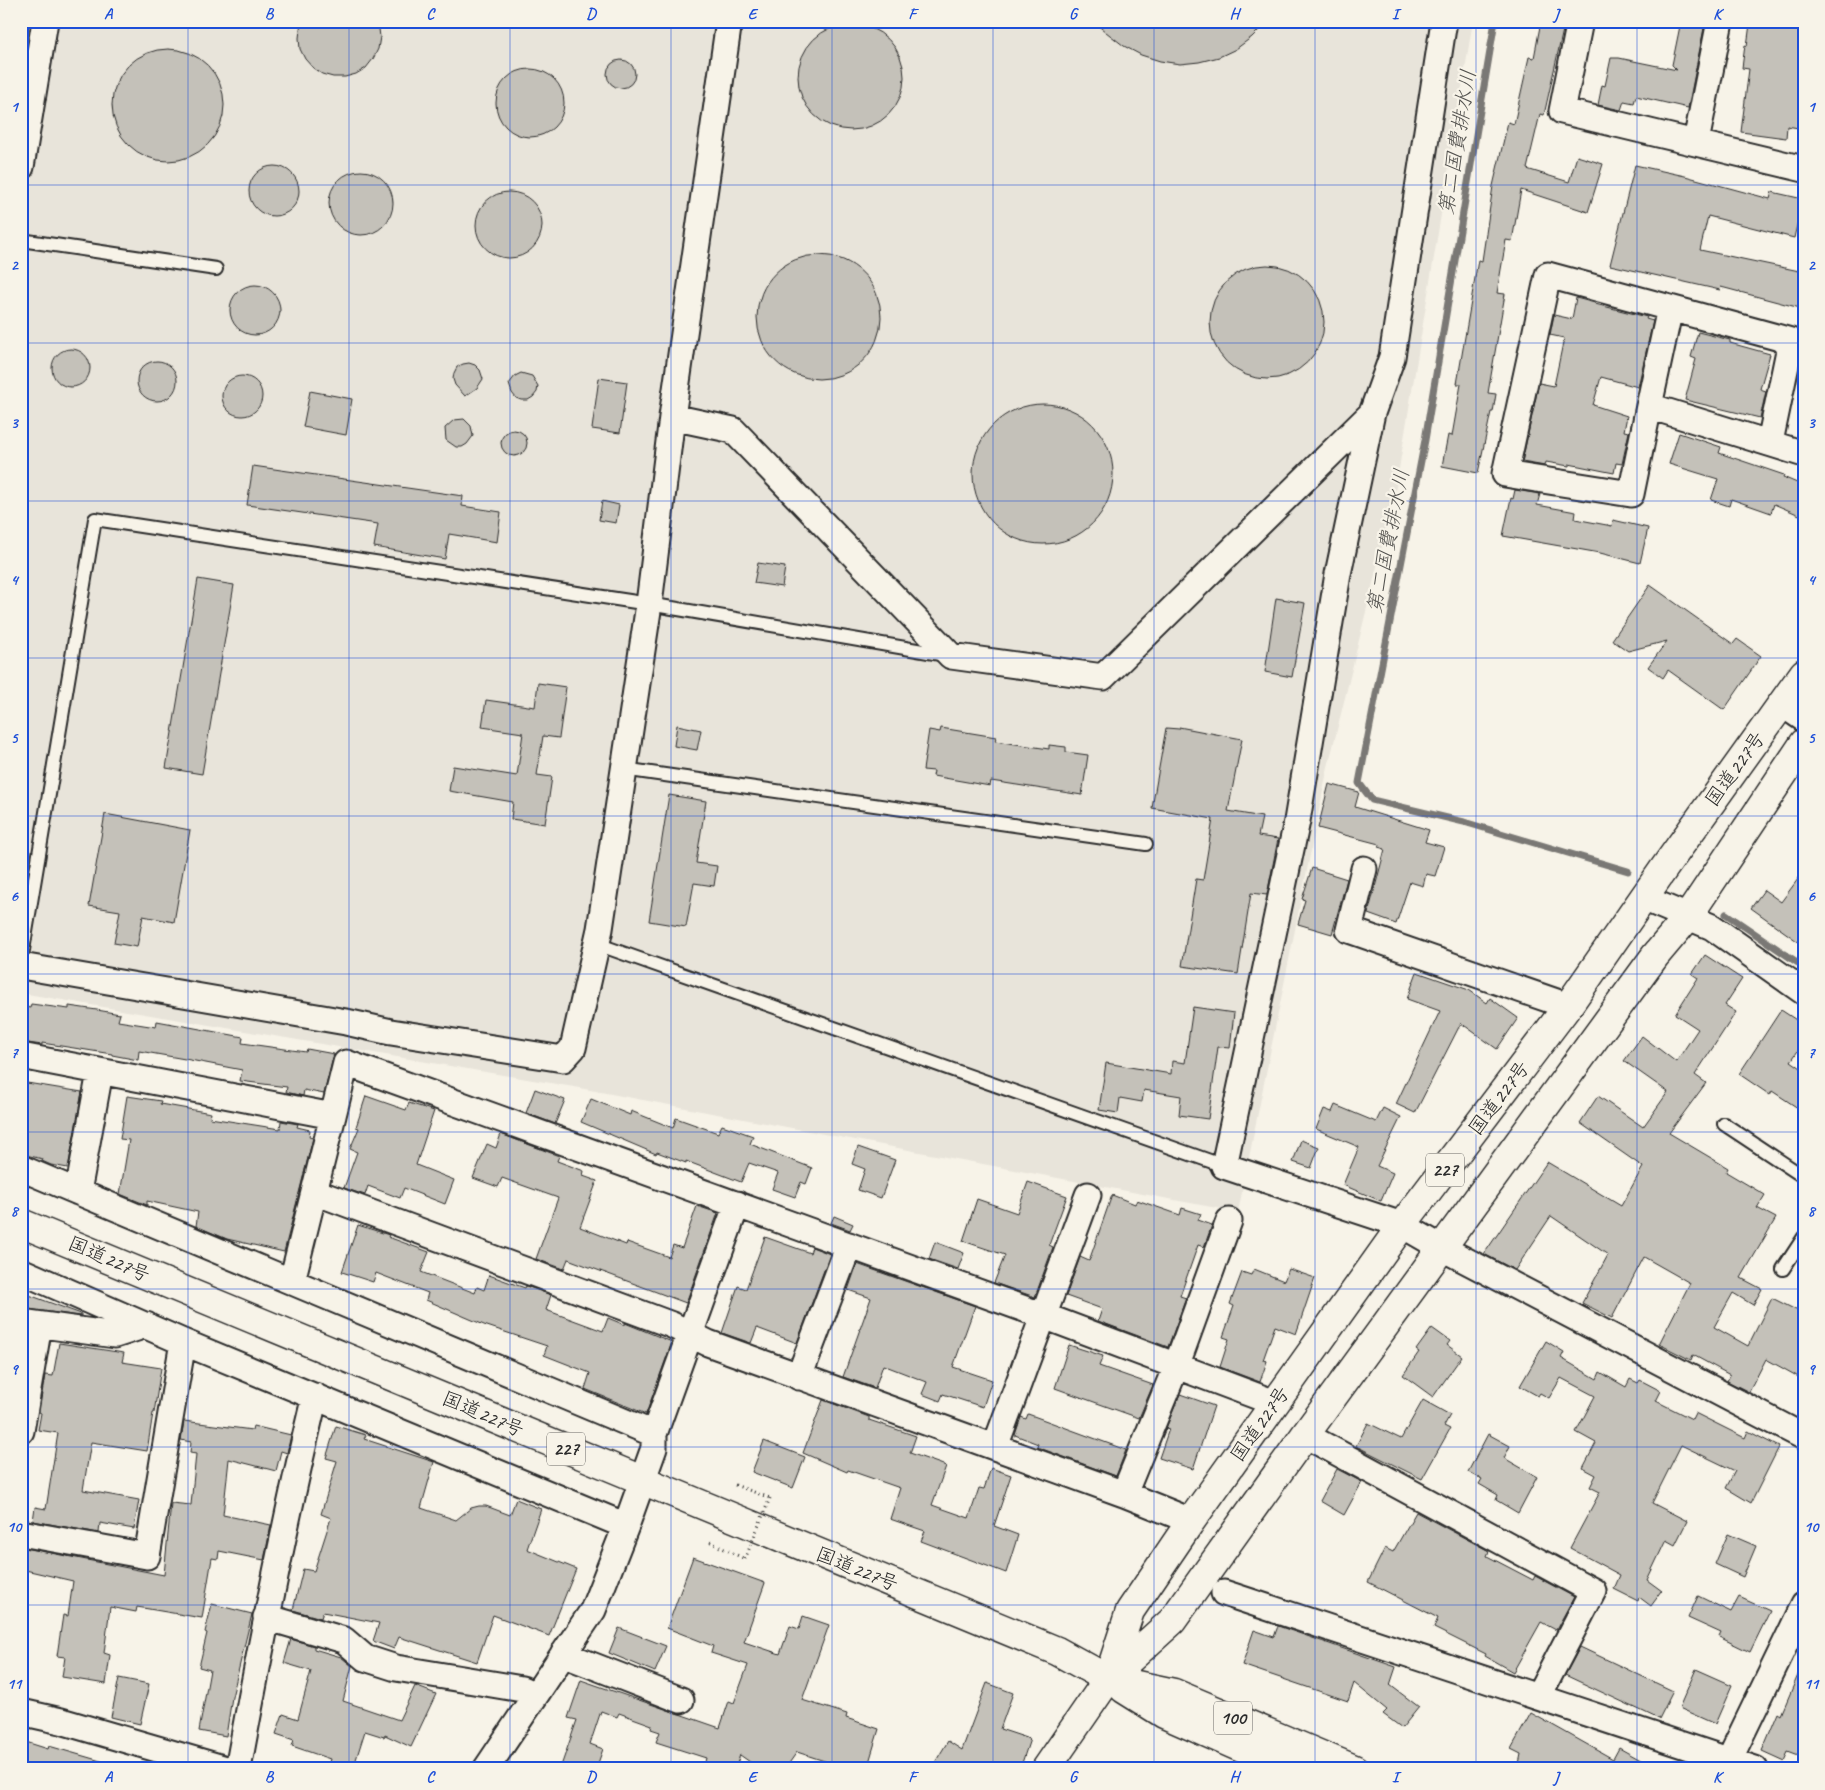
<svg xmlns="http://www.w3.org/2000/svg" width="1825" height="1790" viewBox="0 0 1825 1790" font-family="Caveat,'Klee One',sans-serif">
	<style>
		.built { fill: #e8e4da }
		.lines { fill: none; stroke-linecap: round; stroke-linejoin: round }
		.stream { stroke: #7a7874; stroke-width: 7 }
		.building { fill: #c4c1b9; stroke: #2b2b2b }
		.lane-casing { stroke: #2b2b2b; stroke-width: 16 }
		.street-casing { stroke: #2b2b2b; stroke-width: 29 }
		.primary-casing { stroke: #2b2b2b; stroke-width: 31 }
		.highway-casing { stroke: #2b2b2b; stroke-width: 31 }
		.path { stroke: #2b2b2b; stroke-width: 3; stroke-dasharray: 1 4; stroke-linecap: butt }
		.lane { stroke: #f7f3e8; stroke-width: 12 }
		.street { stroke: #f7f3e8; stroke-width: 25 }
		.primary { stroke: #f7f3e8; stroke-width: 28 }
		.highway { stroke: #f7f3e8; stroke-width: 28 }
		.path-bridge { stroke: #2b2b2b; stroke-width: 3; stroke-dasharray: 1 4; stroke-linecap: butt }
		.grid { fill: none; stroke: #1d4ed8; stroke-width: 1; stroke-opacity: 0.55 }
		.labels { text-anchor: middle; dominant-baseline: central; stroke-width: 4.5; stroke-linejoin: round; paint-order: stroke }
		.shield { fill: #f7f3e8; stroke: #686764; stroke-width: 1 }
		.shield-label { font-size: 19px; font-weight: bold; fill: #2b2b2b }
		.street-label { font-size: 20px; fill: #2b2b2b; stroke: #f7f3e8 }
		.water-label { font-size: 21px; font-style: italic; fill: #53524f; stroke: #f7f3e8 }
		.neatline { fill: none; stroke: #1d4ed8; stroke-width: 2 }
		.grid-label { font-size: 16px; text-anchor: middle; font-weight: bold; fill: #1d4ed8 }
	</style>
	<rect width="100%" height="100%" fill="#f7f3e8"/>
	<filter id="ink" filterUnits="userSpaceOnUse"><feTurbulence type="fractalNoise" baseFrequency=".02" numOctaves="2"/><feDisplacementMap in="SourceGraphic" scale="10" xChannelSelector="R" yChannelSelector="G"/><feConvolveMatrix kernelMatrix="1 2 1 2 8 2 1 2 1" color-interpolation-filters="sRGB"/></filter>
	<g filter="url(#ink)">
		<path class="built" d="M21,21H1473L1395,493L1327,771L1238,1212L574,1087L21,993Z"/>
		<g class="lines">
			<path class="stream" d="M1495,21L1425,440L1359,783L1372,800L1464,822L1628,871
				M1726,914L1804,967"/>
		</g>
		<path class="building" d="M301,21H378L380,37L378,49L373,59L366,68L356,74L345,77H333L322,74L313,68L305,59L300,49L299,38Z
			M1092,21H1268L1252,37L1236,49L1219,57L1199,62L1180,64L1160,61L1141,55L1124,46Z
			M1541,21H1565L1544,115L1540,114L1527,169L1569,182L1577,156L1603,164L1588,212L1521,190L1512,241L1506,240L1497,293L1505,294L1488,393L1496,394L1493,412H1491L1478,473L1442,466L1448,435L1452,436L1461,384H1457L1478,260L1482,261L1493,186L1508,122L1514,124L1529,57L1534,58Z
			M1681,21L1705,23L1688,108L1636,96L1634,103L1624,101L1621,110L1598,105L1602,85L1605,86L1611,58H1619L1677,70L1672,65Z
			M1764,21L1804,25V129L1787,126L1786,138L1741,132L1749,69L1742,68L1745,45L1747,46L1750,24L1764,26Z
			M798 77a53 53 0 1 1 106 0a53 53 0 1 1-106 0Z
			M112 105a56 56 0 1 1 112 0a56 56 0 1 1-112 0Z
			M607 74a14 14 0 1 1 28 0a14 14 0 1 1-28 0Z
			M496 103a34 34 0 1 1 68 0a34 34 0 1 1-68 0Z
			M1635,165L1685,176L1770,199L1772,192L1803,199L1794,238L1708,216L1700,250L1804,272V309L1721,287L1720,290L1610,265Z
			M249 191a25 25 0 1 1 50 0a25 25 0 1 1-50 0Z
			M329 203a32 32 0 1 1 64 0a32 32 0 1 1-64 0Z
			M476 225a33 33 0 1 1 66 0a33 33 0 1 1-66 0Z
			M757 317a62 62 0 1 1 124 0a62 62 0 1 1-124 0Z
			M1210 322a57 57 0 1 1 114 0a57 57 0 1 1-114 0Z
			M230 310a25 25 0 1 1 50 0a25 25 0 1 1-50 0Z
			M1576,298L1595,303V304L1647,317L1646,319L1653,321L1638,387L1601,377L1593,405L1627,416L1624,431L1629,432L1622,464L1616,463L1614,473L1569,464V466L1546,462L1545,466L1522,462L1539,383L1554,386L1564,338L1550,335L1554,315L1572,319Z
			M1698,332L1730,340V343L1770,354L1760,389L1766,391L1760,418L1685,400L1696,359L1691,357Z
			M52 368a19 19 0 1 1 38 0a19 19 0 1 1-38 0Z
			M137 381a20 20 0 1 1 40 0a20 20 0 1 1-40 0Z
			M469,363L475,365L480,370L483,379L477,388L465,396L455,385L453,379L454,373L457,367L463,364Z
			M521,373L532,376L538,386L537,392L533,397L528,400H521L516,398L512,393L509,384L515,376Z
			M222 396a20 20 0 1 1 40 0a20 20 0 1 1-40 0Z
			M599,378L627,382L620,433L592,429Z
			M310,391L352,399L346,435L303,427Z
			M973 474a70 70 0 1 1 140 0a70 70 0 1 1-140 0Z
			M464,419L471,426L473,436L467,444L462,447H456L446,440L445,428L454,420Z
			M501 443a13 13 0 1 1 26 0a13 13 0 1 1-26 0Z
			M1679,433L1721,447L1719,453L1784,475L1783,477L1804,486V517L1774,504L1771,513L1731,499L1729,506L1711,500L1718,479L1669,464Z
			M253,466L463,496L462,506L501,512L497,542L449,534L445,559L374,547L378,524L247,505Z
			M1515,490L1540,494L1537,505L1576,512L1575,519L1612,526L1613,520L1648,528L1640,563L1600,553L1503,536L1511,498L1513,499Z
			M602,501L619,505L616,523L599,520Z
			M758,563L785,567L782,587L754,583Z
			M198,579L234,585L202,774L166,768Z
			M1650,585L1733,644L1737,639L1761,656L1724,710L1668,670L1663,678L1648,667L1667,641L1628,651L1612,640Z
			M1276,598L1305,603L1292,677L1265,672Z
			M538,683L566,687L559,738L543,736L537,775L552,777L545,824L511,819L513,802L449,791L453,766L517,776L523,733L482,727L486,700L535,707Z
			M677,725L701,730L697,750L674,746Z
			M1179,727L1242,739L1228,811L1262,817L1258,836L1278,839L1267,895L1251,893L1238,974L1182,966L1196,879L1203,880L1213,819L1152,808L1166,728L1179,729Z
			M941,728L996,737L995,741L1049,749V745L1066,747V752L1088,755L1082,795L991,781L990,786L933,776L934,771L923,770L929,730L940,732Z
			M1329,784L1359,792L1355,807L1429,830L1425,842L1444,847L1435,876L1426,874L1423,886L1410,882L1396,924L1368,914L1385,849L1378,847L1379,844L1318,828Z
			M669,795L706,801L696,863L717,866L714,886L694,883L686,927L649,921Z
			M105,814L190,830L174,922L143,916L137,947L114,943L120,911L89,906Z
			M1312,868L1347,879L1332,934L1298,924L1305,900L1302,899Z
			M1804,871V946L1751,908L1764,890L1781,902Z
			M1705,955L1742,979L1725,1005L1736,1012L1695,1075L1706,1083L1669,1133L1728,1168L1726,1172L1765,1195L1757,1208L1776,1218L1741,1278L1762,1289L1753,1305L1733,1293L1714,1327L1748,1346L1772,1298L1804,1314V1380L1766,1359L1749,1392L1727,1381L1730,1375L1693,1355L1691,1360L1659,1344L1690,1283L1644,1257L1612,1318L1582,1303L1608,1255L1551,1216L1515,1270L1484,1254L1547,1162L1621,1206L1643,1167L1580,1123L1598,1096L1643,1127L1668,1092L1624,1061L1642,1036L1676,1062L1698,1029L1675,1014L1698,978L1692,974Z
			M1417,972L1469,990L1487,1003L1490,998L1518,1018L1497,1049L1461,1023L1415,1113L1396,1104L1440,1011L1407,999Z
			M31,1004L69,1009V1006L97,1010L120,1014L118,1021L156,1027L157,1021L243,1037L242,1043L306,1052L307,1049L334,1054L324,1094L304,1090L303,1096L286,1092L287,1087L240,1081L242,1070L185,1059L139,1051L138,1060L112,1055V1054L42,1043V1045L21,1042V1006L30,1008Z
			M1193,1007L1234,1013L1230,1048L1218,1047L1208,1119L1179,1115L1181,1096L1144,1090L1142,1102L1120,1098L1118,1113L1099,1110L1106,1063L1171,1074L1172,1061L1185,1063Z
			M1781,1010L1804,1025V1042L1791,1061L1804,1070V1112L1772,1091L1770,1095L1739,1074Z
			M21,1082L82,1092L68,1168L51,1165L42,1161L43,1159L21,1154Z
			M535,1089L565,1100L555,1124L526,1113Z
			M127,1096L161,1101L160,1104L211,1113L210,1118L280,1129L281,1121L298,1124L297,1127L310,1130L309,1137L313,1138L284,1252L227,1239L196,1226L198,1212L147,1201V1205L120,1194L129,1140L120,1139Z
			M366,1096L406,1110L409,1103L434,1111L416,1165L454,1180L445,1204L404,1188L400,1198L368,1186L365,1195L344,1188L357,1152L350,1149L359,1128L356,1127Z
			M591,1099L630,1115L631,1111L673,1128L676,1118L718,1133L722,1125L753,1136L750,1144L812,1168L806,1184L801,1182L795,1197L772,1189L778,1173L749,1163L741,1182L686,1161V1163L657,1152L656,1154L581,1122Z
			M1335,1105L1376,1122L1383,1108L1401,1117L1377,1166L1393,1173L1381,1201L1343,1185L1359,1147L1316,1129L1324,1109L1332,1112Z
			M501,1134L559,1156L557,1161L584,1171L583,1176L597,1181L580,1227L626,1245L627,1242L669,1257L673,1245L682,1248L697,1206L718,1213L686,1303L568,1259L564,1269L536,1259L558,1198L502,1178L498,1187L473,1178L487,1144L496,1148Z
			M1301,1140L1319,1147L1311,1168L1293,1162Z
			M858,1147L895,1160L881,1198L858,1190L865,1169L852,1164Z
			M1028,1182L1067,1196L1049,1245L1053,1247L1035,1297L994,1283L1005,1255L963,1241L977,1199L1017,1213Z
			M1112,1195L1135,1204L1137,1200L1180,1215L1182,1208L1201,1214L1198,1220L1212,1225L1204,1247L1198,1245L1180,1296L1186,1298L1168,1347L1098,1321L1102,1309L1066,1296L1080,1257L1089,1261Z
			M834,1216L853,1224L850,1230L831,1223Z
			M358,1225L389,1235L388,1237L429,1252L421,1272L475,1293L477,1287L484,1290L489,1275L525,1288L526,1286L551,1295L546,1310L603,1331L608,1318L625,1325V1323L672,1342L646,1414L585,1389L590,1373L544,1355L547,1346L484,1325L426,1300L428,1293L376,1273L373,1282L342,1272Z
			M765,1237L810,1253L812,1247L830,1254L797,1343L757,1328L751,1343L722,1333L738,1286L746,1289Z
			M935,1242L964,1253L958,1269L929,1259Z
			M857,1264L975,1306L953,1367L992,1380L983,1407L943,1394L940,1401L922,1394L927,1382L883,1365L875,1388L843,1377L871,1298L848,1290Z
			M1254,1269L1284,1281L1289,1269L1315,1278L1296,1334L1275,1326L1263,1360L1267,1361L1260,1382L1220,1367L1229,1339L1223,1337L1234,1306L1230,1304L1242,1272L1251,1275Z
			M21,1292L81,1314V1316L21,1308Z
			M1432,1328L1450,1341L1447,1345L1462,1356L1433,1397L1403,1375L1419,1352L1416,1350Z
			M1546,1341L1564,1352L1561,1358L1597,1379L1600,1372L1626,1387L1630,1379L1638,1383L1640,1380L1661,1391L1656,1401L1692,1419L1695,1413L1745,1438L1748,1431L1779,1447L1751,1503L1726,1488L1735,1471L1681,1445L1652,1503L1687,1521L1675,1545L1666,1540L1647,1580L1662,1591L1651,1606L1639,1597L1638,1601L1614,1589L1620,1575L1570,1548L1600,1492L1590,1487L1596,1475L1583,1468L1596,1443L1576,1432L1595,1396L1561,1378L1549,1398L1540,1393L1538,1396L1520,1386Z
			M59,1343L124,1353L122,1362L161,1368L154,1413H153L147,1451L91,1442L83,1490L139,1500L134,1529L100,1523L99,1533L33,1521L35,1507L46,1509L58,1433L38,1430L41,1413L39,1412L45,1375L53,1376Z
			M1069,1345L1103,1356L1099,1366L1153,1385L1139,1418L1055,1388Z
			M1180,1394L1214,1406L1193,1469L1159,1458L1169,1429L1166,1428Z
			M823,1400L869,1417V1420L916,1436L910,1453L946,1466L932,1505L969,1518L979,1488L984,1489L991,1468L1011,1475L994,1526L1018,1535L1006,1573L921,1541L925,1531L890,1519L900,1488L848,1470L847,1472L803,1453Z
			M1423,1400L1450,1415L1444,1426L1450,1429L1422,1479L1356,1446L1368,1423L1401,1439Z
			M1028,1414L1126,1450L1116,1476L1037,1447L1038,1444L1015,1435L1021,1417L1026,1419Z
			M184,1421L252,1430L253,1426L291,1435L287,1453L281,1451L276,1471L229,1459L223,1515L271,1525L264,1560L219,1551L218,1559L212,1558L202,1618L137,1607L136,1612L110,1607L104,1653L110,1655L106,1684L62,1677L65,1657L57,1656L63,1615L68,1616L73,1581L21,1569L25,1548L164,1575L171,1503L191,1505L196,1454L190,1453L191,1442L181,1440Z
			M336,1426L366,1435L364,1439L434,1462L421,1508L456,1520L471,1508L479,1506H486L510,1515L516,1499L541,1509L527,1549L576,1569L549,1636L493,1615L477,1662L399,1637L394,1649L373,1641L379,1623L323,1612L321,1618L293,1610L303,1569L314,1571L331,1518L321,1514L337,1461L326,1458Z
			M1488,1434L1510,1446L1504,1458L1537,1477L1518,1513L1496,1500L1498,1495L1479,1484L1482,1479L1468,1472Z
			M764,1441L805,1457L793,1488L752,1472Z
			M1337,1469L1362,1482L1344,1515L1320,1501Z
			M1416,1512L1489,1551L1487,1556L1533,1580L1535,1576L1574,1597L1556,1630L1541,1622L1513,1672L1485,1656L1486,1654L1434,1628L1438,1618L1368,1582L1385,1548L1393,1552Z
			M1728,1534L1756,1546L1743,1577L1715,1564Z
			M693,1557L765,1583L744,1642L780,1654L790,1626L799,1629L803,1616L829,1625L802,1700L847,1714L846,1718L879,1729L867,1769H849L797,1752L785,1769H760L740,1755L735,1769H703L706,1758L656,1742L660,1732L651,1729L652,1725L619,1713L617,1717L601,1711L590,1744L603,1749L596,1769H560L577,1720L568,1718L581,1680L720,1728L729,1701L734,1703L748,1665L711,1653L713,1646L667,1628Z
			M1698,1596L1731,1612L1739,1597L1770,1611L1750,1652L1719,1637L1721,1633L1688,1618Z
			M212,1604L252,1614L232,1697L226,1736L199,1731L210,1670L199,1667L207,1633L205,1632Z
			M1278,1626L1396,1667L1390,1685L1419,1707L1402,1728L1383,1714L1387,1710L1354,1683L1348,1701L1242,1665L1254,1630L1274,1637Z
			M619,1628L666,1646L655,1672L609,1653Z
			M291,1639L314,1646V1649L341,1657L352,1666L343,1701L399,1720L415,1686L436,1694L411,1747L385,1735L384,1737L365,1731L353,1769H327L330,1759L292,1746L294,1740L276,1734L283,1714L298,1719L311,1671L284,1663Z
			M1580,1647L1673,1691L1659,1719L1565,1675Z
			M1804,1661V1758L1788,1752L1784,1761L1762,1751L1778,1713L1781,1715Z
			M1696,1669L1732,1685L1715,1724L1679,1708Z
			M119,1678L149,1684L140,1724L111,1717Z
			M987,1683L1013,1693L1000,1729L1030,1739L1020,1769H931L948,1741L962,1750Z
			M1531,1713L1613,1759L1619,1748L1657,1769H1518L1521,1754L1511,1749Z
			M26,1742L48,1749L49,1746L111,1764L110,1769H21V1758Z"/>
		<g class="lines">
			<g class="lane-casing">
				<path id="lane" d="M21,240L216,269
					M623,769L1146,844
					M597,944L1224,1166
					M21,962L95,519L649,604L946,655
					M1724,1124L1804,1177
					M1783,1269L1804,1237"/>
			</g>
			<g class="street-casing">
				<path id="street" d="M1580,21L1562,111L1804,169
					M1696,142L1720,21
					M21,167L45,21
					M1649,406L1631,494L1505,474L1548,275L1670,308
					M1372,413L1338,574L1297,821L1224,1166L1402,1225L1442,1248L1804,1437
					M672,417L733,430L951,656L1103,677L1372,413L1392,357L1444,21
					M1770,442L1791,341L1670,308L1649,406L1804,454
					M1782,704L1804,719
					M1364,869L1349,930L1568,1006
					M1643,898L1712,927L1804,992
					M21,966L346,1022L391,1032L563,1059L573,1048L600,929L649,604L672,417L729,21
					M21,1056L333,1116
					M21,1168L654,1434
					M78,1192L100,1072
					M315,1192L672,1325L708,1343L1124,1494L1191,1521
					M21,1271L183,1342L626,1526L654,1448V1434L737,1204
					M292,1281L346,1063L1044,1316L1275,1403
					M21,1322L115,1335L146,1325
					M799,1377L849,1245
					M21,1431L39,1325
					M1305,1435L1593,1591L1538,1697
					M995,1447L1088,1195
					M1124,1494L1177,1364L1229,1221
					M21,1533L147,1556L183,1342
					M1224,1593L1755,1769
					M266,1617L344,1640L365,1658L396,1668L522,1689L535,1695
					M563,1654L681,1700
					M21,1712L61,1721L226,1769
					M1729,1760L1804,1605
					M238,1769C261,1644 285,1519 315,1396
					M486,1769L593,1610L626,1526"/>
			</g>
			<g class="primary-casing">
				<path id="primary" d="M1108,1679L1174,1693L1354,1769
					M1124,1689L1164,1714L1289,1769
					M1046,1769L1108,1679"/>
			</g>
			<g class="highway-casing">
				<path id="highway" d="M21,1223L642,1480L1057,1651L1108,1679
					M1109,1678L1172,1621L1305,1435L1655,956L1687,918L1804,743
					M1108,1679L1130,1611L1191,1521L1402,1225L1568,1006L1665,867L1804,673"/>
			</g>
			<path class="path" d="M735,1485L770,1498
				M710,1542L745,1559"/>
			<use href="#lane" class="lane"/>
			<use href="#street" class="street"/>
			<use href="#primary" class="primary"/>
			<use href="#highway" class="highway"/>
			<path class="path-bridge" d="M745,1559L770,1498"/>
		</g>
	</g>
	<path class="grid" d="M188,21V1769M349,21V1769M510,21V1769M671,21V1769M832,21V1769M993,21V1769M1154,21V1769M1315,21V1769M1476,21V1769M1637,21V1769M21,185H1804M21,343H1804M21,501H1804M21,658H1804M21,816H1804M21,974H1804M21,1132H1804M21,1289H1804M21,1447H1804M21,1605H1804"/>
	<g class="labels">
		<g class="shield">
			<rect x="1426" y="1153.5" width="38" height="33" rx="4"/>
			<rect x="547" y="1432.5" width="38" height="33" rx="4"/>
			<rect x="1214" y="1701.5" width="38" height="33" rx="4"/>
		</g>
		<g class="shield-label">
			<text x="1445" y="1170">227</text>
			<text x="566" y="1449">227</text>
			<text x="1233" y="1718">100</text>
		</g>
		<g class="street-label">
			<text transform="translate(1735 769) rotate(-54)">国道227号</text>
			<text transform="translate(1499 1098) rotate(-53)">国道227号</text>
			<text transform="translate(109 1259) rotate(23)">国道227号</text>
			<text transform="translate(483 1414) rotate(23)">国道227号</text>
			<text transform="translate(1260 1424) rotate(-55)">国道227号</text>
			<text transform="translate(857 1569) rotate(22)">国道227号</text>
		</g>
		<g class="water-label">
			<text transform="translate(1457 142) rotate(-81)">第二国費排水川</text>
			<text transform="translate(1388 541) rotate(-79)">第二国費排水川</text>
		</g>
	</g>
	<rect width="1825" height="1790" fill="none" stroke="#f7f3e8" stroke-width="55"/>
	<rect x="28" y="28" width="1770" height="1734" class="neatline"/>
	<g class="grid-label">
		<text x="108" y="19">A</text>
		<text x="269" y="19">B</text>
		<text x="430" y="19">C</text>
		<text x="591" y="19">D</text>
		<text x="752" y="19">E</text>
		<text x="912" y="19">F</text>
		<text x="1073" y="19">G</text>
		<text x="1234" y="19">H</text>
		<text x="1395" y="19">I</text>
		<text x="1556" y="19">J</text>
		<text x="1717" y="19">K</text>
		<text x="14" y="112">1</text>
		<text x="1811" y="112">1</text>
		<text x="14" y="270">2</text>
		<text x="1811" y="270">2</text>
		<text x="14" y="428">3</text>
		<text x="1811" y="428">3</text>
		<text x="14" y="585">4</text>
		<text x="1811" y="585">4</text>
		<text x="14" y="743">5</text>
		<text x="1811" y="743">5</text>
		<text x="14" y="901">6</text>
		<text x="1811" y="901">6</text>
		<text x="14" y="1058">7</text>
		<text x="1811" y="1058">7</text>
		<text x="14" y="1216">8</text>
		<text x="1811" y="1216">8</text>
		<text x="14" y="1374">9</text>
		<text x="1811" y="1374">9</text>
		<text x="14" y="1532">10</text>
		<text x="1811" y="1532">10</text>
		<text x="14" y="1689">11</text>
		<text x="1811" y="1689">11</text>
		<text x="108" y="1782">A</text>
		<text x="269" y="1782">B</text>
		<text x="430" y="1782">C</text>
		<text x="591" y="1782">D</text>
		<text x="752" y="1782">E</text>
		<text x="912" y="1782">F</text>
		<text x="1073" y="1782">G</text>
		<text x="1234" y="1782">H</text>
		<text x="1395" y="1782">I</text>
		<text x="1556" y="1782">J</text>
		<text x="1717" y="1782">K</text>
	</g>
</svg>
